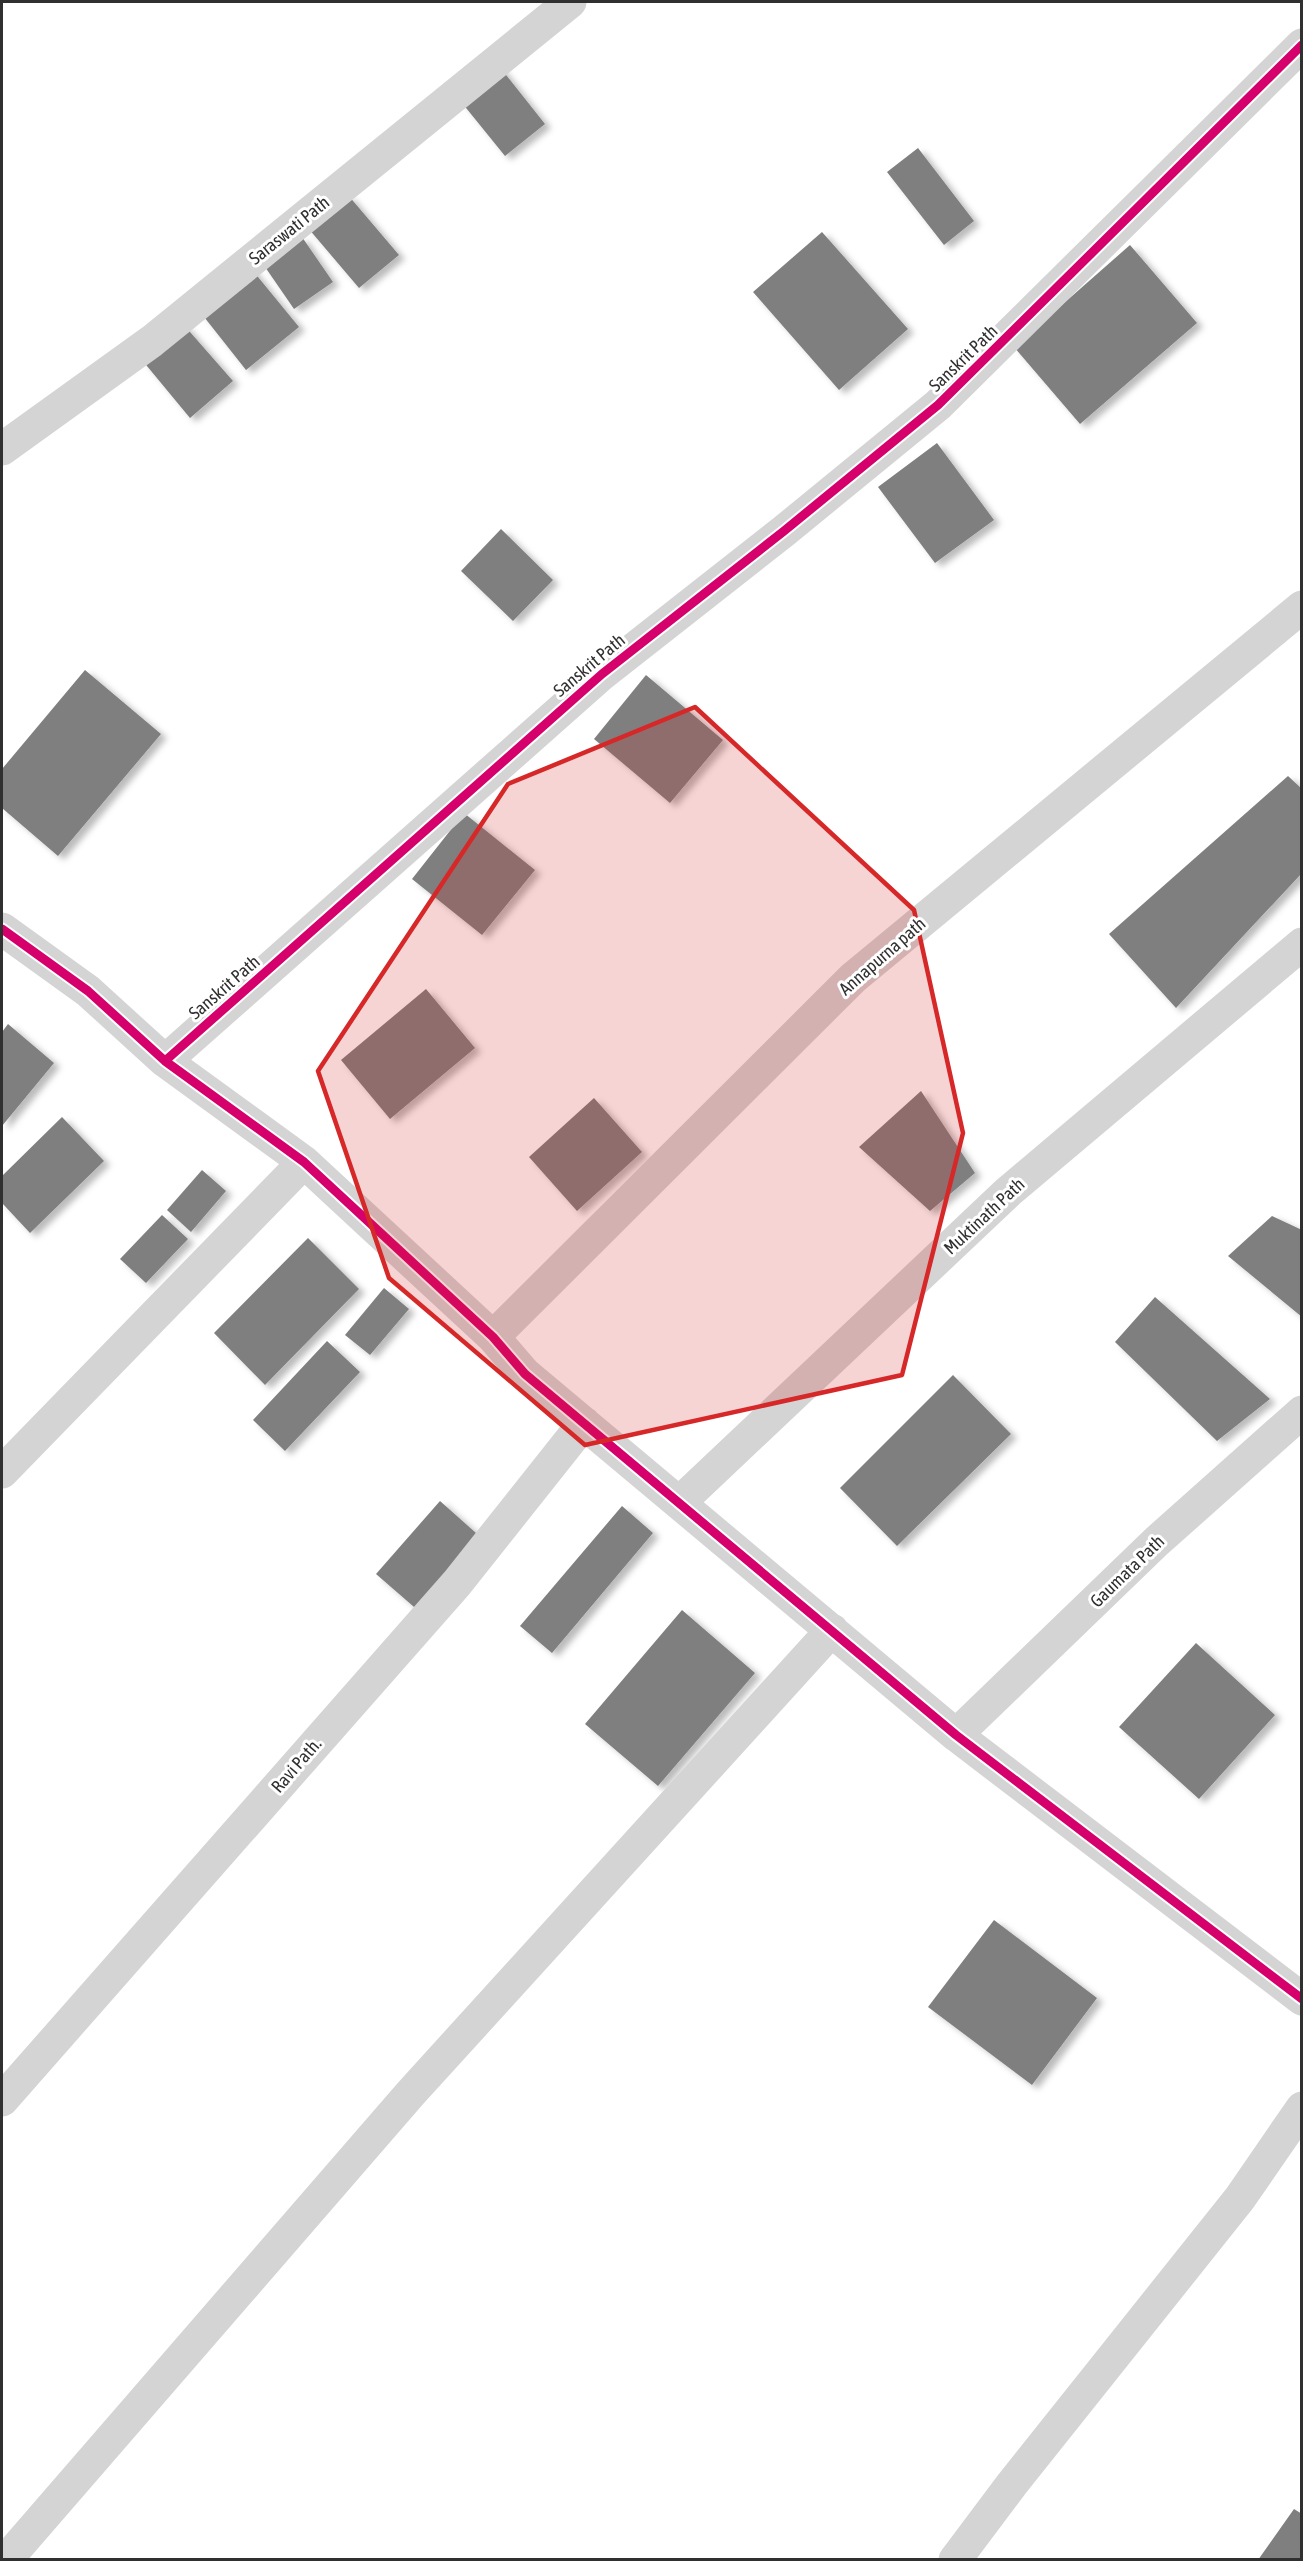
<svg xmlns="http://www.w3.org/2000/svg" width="1303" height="2561" viewBox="0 0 1303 2561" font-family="'Asap Condensed',sans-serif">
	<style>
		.building { fill: #7f7f7f; filter: url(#shadow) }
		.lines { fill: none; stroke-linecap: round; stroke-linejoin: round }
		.minor { stroke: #d4d4d4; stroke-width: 33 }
		.cycleway-casing { stroke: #fff; stroke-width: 13 }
		.cycleway { stroke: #d6006c; stroke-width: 9 }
		.marked { fill: #d62828; fill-opacity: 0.2; stroke: #d62828; stroke-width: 4.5; stroke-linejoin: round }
		.labels { text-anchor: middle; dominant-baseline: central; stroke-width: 6; stroke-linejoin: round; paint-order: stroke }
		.street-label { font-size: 18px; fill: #303030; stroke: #fff }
	</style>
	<defs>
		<filter id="shadow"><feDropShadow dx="6" dy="4" stdDeviation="3" flood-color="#0004"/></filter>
	</defs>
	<rect width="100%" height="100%" fill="#fff"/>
	<path class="building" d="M499,66L545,124L505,156L458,98Z
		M918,148L974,221L944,245L887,172Z
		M348,195L399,255L359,288L308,228Z
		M822,232L908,329L839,390L753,292Z
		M302,237L333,282L294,309L263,264Z
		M1130,245L1197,323L1080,424L1014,347Z
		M249,266L299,327L246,370L197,308Z
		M183,324L233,381L190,418L142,360Z
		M937,443L994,520L935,563L878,487Z
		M501,529L553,580L513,621L461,571Z
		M85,670L161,734L58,856L2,808V769Z
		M646,675L723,740L670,803L594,739Z
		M1288,776L1302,789V873L1176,1008L1109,934Z
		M464,813L535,870L482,935L412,879Z
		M426,989L475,1048L390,1119L341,1060Z
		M8,1024L54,1063L2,1126V1032Z
		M921,1091L975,1173L930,1211L859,1147Z
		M594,1098L642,1152L577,1211L529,1157Z
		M62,1117L104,1161L30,1233L2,1203V1176Z
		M202,1170L226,1191L191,1232L167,1210Z
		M162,1215L188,1239L146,1283L120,1259Z
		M1272,1216L1302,1230V1317L1228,1256Z
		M308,1238L359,1289L265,1385L214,1333Z
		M384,1288L409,1309L370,1355L345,1335Z
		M1155,1297L1270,1399L1217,1441L1115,1342Z
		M327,1341L360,1372L285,1451L253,1420Z
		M953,1375L1011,1434L897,1546L840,1488Z
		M440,1501L485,1541L421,1613L376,1574Z
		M622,1506L653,1533L552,1653L520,1626Z
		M682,1610L755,1673L658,1786L585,1724Z
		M1196,1643L1275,1715L1199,1799L1119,1727Z
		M994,1920L1097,1998L1032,2085L928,2007Z
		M1294,2509L1302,2514V2560H1258Z"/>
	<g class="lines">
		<path class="minor" d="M2,449L152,341L570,2
			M2,929L88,991L165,1061L304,1162L493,1337L525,1374L956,1735L1302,1999
			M165,1061L602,674L784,531L938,405L1302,45
			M493,1337L853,978L1302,607
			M2,1472L304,1162
			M679,1503L1008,1192L1302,944
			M956,1735L1156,1542L1302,1412
			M2,2100L457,1583L584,1423
			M6,2560L410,2094L832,1630
			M955,2560L1012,2484L1240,2198L1302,2108"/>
		<g class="cycleway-casing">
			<path id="cycleway" d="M2,929L88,991L165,1061L304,1162L493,1337L525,1374L956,1735L1302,1999
				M165,1061L602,674L784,531L938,405L1302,45"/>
		</g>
		<use href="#cycleway" class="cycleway"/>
	</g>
	<path class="marked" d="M695,707L914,910L963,1133L902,1375L585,1445L389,1278L318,1071L508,784Z"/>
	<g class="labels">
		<g class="street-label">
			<text transform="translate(289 230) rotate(-39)">Saraswati Path</text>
			<text transform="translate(963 358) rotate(-44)">Sanskrit Path</text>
			<text transform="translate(589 665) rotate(-40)">Sanskrit Path</text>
			<text transform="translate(882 956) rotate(-41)">Annapurna path</text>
			<text transform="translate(224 987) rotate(-41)">Sanskrit Path</text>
			<text transform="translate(984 1216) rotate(-43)">Muktinath Path</text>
			<text transform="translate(1127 1571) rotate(-44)">Gaumata Path</text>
			<text transform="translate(296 1765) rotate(-49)">Ravi Path.</text>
		</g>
	</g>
	<rect width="1303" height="2561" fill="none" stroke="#303030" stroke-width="6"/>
</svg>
